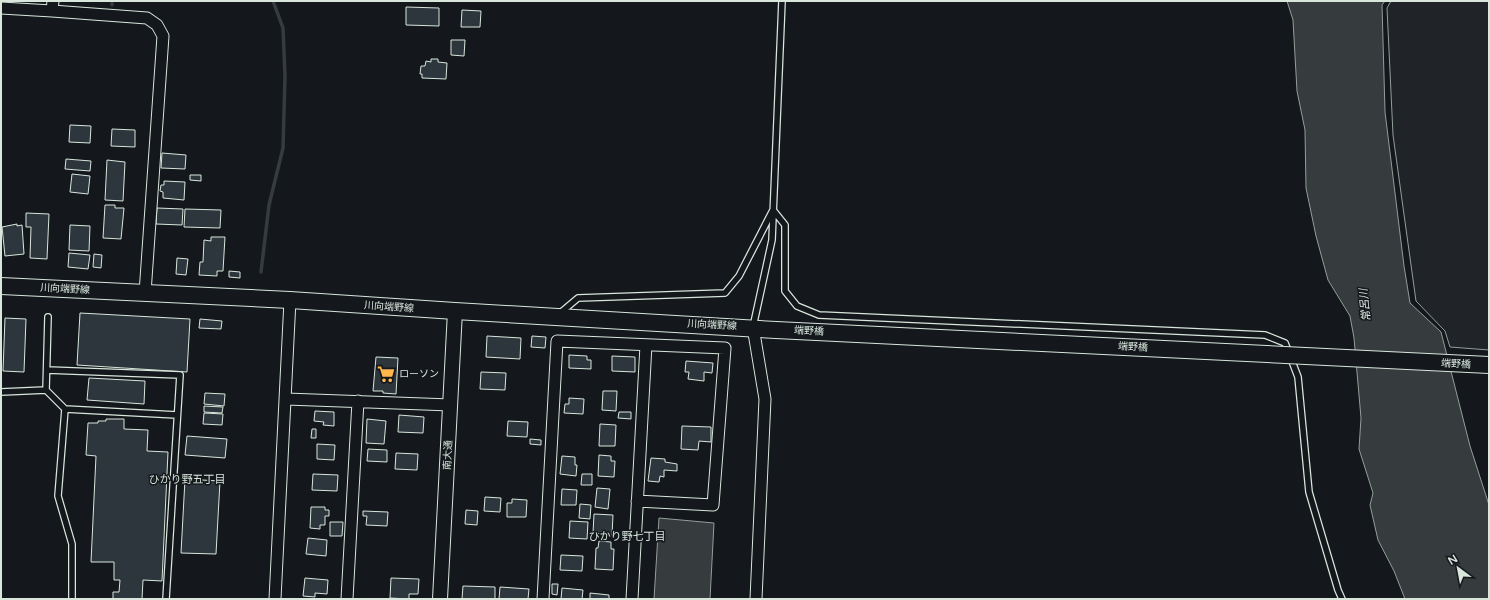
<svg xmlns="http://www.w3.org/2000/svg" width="1490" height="600" viewBox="0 0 1490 600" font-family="'Varela Round','Noto Sans JP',sans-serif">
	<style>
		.green { fill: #202428; stroke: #939e99 }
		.water { fill: #363b3e; stroke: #939e99 }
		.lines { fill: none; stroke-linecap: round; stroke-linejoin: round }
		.stream { stroke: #363b3e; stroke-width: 3.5 }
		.building { fill: #2c363c; stroke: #d8e6dc }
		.service-casing { stroke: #d8e6dc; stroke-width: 8 }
		.minor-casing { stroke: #d8e6dc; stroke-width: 13 }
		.tertiary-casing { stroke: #d8e6dc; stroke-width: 16 }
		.secondary-casing { stroke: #d8e6dc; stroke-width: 18 }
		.service { stroke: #14181c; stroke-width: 5.5 }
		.minor { stroke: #14181c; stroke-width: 11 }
		.tertiary { stroke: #14181c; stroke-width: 14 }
		.secondary { stroke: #14181c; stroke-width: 16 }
		.secondary-bridge-casing { stroke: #d8e6dc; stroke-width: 18; stroke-linecap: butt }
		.secondary-bridge { stroke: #14181c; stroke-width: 16 }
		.labels { text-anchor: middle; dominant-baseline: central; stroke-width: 3; stroke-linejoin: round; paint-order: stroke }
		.street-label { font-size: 10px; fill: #d8e6dc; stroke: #14181c }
		.poi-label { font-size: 10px; fill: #d8e6dc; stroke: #14181c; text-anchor: start }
		.water-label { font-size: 11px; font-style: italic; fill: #d8e6dc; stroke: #14181c }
		.neighbourhood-label { font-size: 11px; fill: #d8e6dc; stroke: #14181c }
	</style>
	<rect width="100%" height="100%" fill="#14181c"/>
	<path class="green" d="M1391,1H1489V350L1450,347L1445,331L1416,301L1393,135L1387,8Z"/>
	<path class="water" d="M1287,1H1385L1382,5L1385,112L1404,266L1410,303L1441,332L1470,446L1489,505V599H1405L1394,571L1378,540L1370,505L1373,493L1359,449L1361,418L1354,338L1350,316L1328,280L1316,236L1306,188L1305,130L1297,91L1293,20Z
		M659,518L714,523L710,599H654Z"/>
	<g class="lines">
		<path class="stream" d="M112,5V1
			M261,272L269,205L283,148L285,76L283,28L273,1"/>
	</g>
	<path class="building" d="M406,7L439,8V26L406,25Z
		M462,10L481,11L480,27H461Z
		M451,40H465L464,56L451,55Z
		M431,59H438V62L447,63L446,79L422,78V74H420L421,66H425L426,61L431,62Z
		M70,125L91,126L90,143L69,142Z
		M112,129L135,130V147L111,146Z
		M162,153L186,155L185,169L161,168Z
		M66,159L91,161L90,171L65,169Z
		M107,160L125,162L123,201L105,200Z
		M72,174L90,176L88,194L70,192Z
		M190,175H201V181L190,180Z
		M164,181L185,182L184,200L163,198V192L160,191L161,185H164Z
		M105,205H115V208H124L121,239L103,238Z
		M157,208L183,209L182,225L156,224Z
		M185,209L221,210L220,228L184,227Z
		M26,213L49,214L47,259L30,258L31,227H26Z
		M17,224V226L22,225L24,254L5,256L2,227Z
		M70,225L90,226L89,251L69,250Z
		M211,237H225L223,271H217V276L199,275L200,262H203L204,240L211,241Z
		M69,253L90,255L88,269L68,267Z
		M94,254L102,255L101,268L93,267Z
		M177,258L188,259L186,275L176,274Z
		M229,271L240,272V278L229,277Z
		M80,313L190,319L187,372L77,365Z
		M5,318L26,319L24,372L3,371Z
		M200,319L222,321L221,329L199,328Z
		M487,336L521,338L520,359L486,357Z
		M532,336L546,337L545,348L531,347Z
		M569,355L587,356V360H591V369L569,368Z
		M612,356L635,357V372L612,371Z
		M376,357L398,358L396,394L383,393V391H373Z
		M686,361L713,363L712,373L704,372V381L688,379L689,372H685Z
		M481,372L506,373L505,390L480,389Z
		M89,378L145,381L144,404L87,400Z
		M603,391H617L616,411L602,410Z
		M205,393L225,394L224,406L204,404Z
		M569,398L584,399L583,414L564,413L565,404H569Z
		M204,406L223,407L222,413L204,412Z
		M315,411L334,412V426L323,425L324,422L314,421Z
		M619,412H631V419L618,418Z
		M204,413L223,414L222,425L203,424Z
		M399,415L424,417L423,433L398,432Z
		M106,419H124V429L148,430L147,451L168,452L162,581L143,580L142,599H113V592H119L120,580H114V562H91L96,456L86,455L88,423H98V421H106Z
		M367,419L386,421L384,444L366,443Z
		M508,421L528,422L527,437L507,436Z
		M600,424L616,425L615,446H599Z
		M682,426L711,427V442L699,441L698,450L681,449Z
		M312,429H316V438H311Z
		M187,436L227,439L225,458L185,455Z
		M530,439L541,440V445L530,444Z
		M317,444L335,445L334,460L317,459Z
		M368,449L387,450V462L367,461Z
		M396,453L418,454L417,470L395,469Z
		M599,455L611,456V461H615L614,477L598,476Z
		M562,456L575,457V465H577L576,476L560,474Z
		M651,458L665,459V462L677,464V471L664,470V477L660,476L659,482L648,481Z
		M313,474L338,475L337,491L312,490Z
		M582,474H592V485H581Z
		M185,479L220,481L216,554L181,553Z
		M597,488L610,489L608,509L595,507Z
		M562,489L577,490L576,505H561Z
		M485,497L501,498L500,512L484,511Z
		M512,499L527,500L526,517H507V503H512Z
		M580,504L591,505L590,519L579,518Z
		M311,507H325V510H329V516H325V525H320V529L310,528Z
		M466,510L478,511L477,525L465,524Z
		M363,511L388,512L387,526L366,525L367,516H363Z
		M594,514L613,515L612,535L593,533Z
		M570,521L588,522L587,539L569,538Z
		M330,522H343L342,536H330Z
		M308,538L327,540L326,556L306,554Z
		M599,541L611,542V549H614L613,570L595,569L596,548H598Z
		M561,555L583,556L582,571L560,570Z
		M305,578L328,580L327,594L315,593V597L303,596Z
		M391,578L419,579L418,594H409V599L390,598Z
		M552,584H558L557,595L552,594Z
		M463,586L495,587V599H462Z
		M500,587L529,589L528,599H499Z
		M562,588L583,590L582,599H561Z
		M590,593L609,595V599H590Z"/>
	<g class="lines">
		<g class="service-casing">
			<path id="service" d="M559,314L578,298L725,293L739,276L773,210L785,225V291L797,306L819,315L1265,335L1285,343L1298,377L1309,492L1338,590L1342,599
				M753,327L772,240L782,1
				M47,370L180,375L166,599
				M46,390L65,409L177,415
				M1,392L46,390L48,317
				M65,409L58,496L72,544V599"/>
		</g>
		<g class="minor-casing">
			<path id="minor" d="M1,8L52,11L53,1
				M52,11L147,18L157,25L163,36L145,293
				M753,327L765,399L756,599
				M286,399L451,405
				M275,599L290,300
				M347,599L358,401
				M543,599L557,341L725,348L713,505L637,501
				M632,599L646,345"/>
		</g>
		<g class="tertiary-casing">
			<path id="tertiary" d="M440,599L455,311"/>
		</g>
		<g class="secondary-casing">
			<path id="secondary" d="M1,286L290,300L455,311L776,330"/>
		</g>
		<use href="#service" class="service"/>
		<use href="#minor" class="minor"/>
		<use href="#tertiary" class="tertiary"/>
		<use href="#secondary" class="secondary"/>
		<g class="secondary-bridge-casing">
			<path id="secondary-bridge" d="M776,330L1489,365"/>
		</g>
		<use href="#secondary-bridge" class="secondary-bridge"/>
	</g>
	<defs>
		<g id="supermarket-bare" transform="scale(1.38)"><path d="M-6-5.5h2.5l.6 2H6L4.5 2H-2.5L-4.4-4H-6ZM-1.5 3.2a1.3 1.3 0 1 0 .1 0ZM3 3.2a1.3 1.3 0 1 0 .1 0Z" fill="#ffb74d" stroke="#14181c" stroke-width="2.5" paint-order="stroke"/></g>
	</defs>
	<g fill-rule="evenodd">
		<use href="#supermarket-bare" x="386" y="374"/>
	</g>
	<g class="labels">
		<g class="street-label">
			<text transform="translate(65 289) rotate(3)">川向端野線</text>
			<text transform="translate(389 307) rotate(4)">川向端野線</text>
			<text transform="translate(712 325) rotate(3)">川向端野線</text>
			<text transform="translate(809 331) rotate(3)">端野橋</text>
			<text transform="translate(1133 347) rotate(3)">端野橋</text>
			<text transform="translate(1456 364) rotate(3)">端野橋</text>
			<text transform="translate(448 455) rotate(-87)">南大通</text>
		</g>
		<g class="poi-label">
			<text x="399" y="374">ローソン</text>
		</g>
		<g class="water-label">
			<text transform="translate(1365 305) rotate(-96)">常呂川</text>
		</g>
		<g class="neighbourhood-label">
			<text x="187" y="479">ひかり野五丁目</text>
			<text x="627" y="536">ひかり野七丁目</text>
		</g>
	</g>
	<rect width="1490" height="600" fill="none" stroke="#d8e6dc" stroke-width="4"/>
	<g transform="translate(1458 568) rotate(328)" stroke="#14181c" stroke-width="3" paint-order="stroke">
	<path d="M0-3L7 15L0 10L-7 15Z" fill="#d8e6dc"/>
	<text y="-6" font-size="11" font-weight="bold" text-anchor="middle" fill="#d8e6dc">N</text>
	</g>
</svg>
